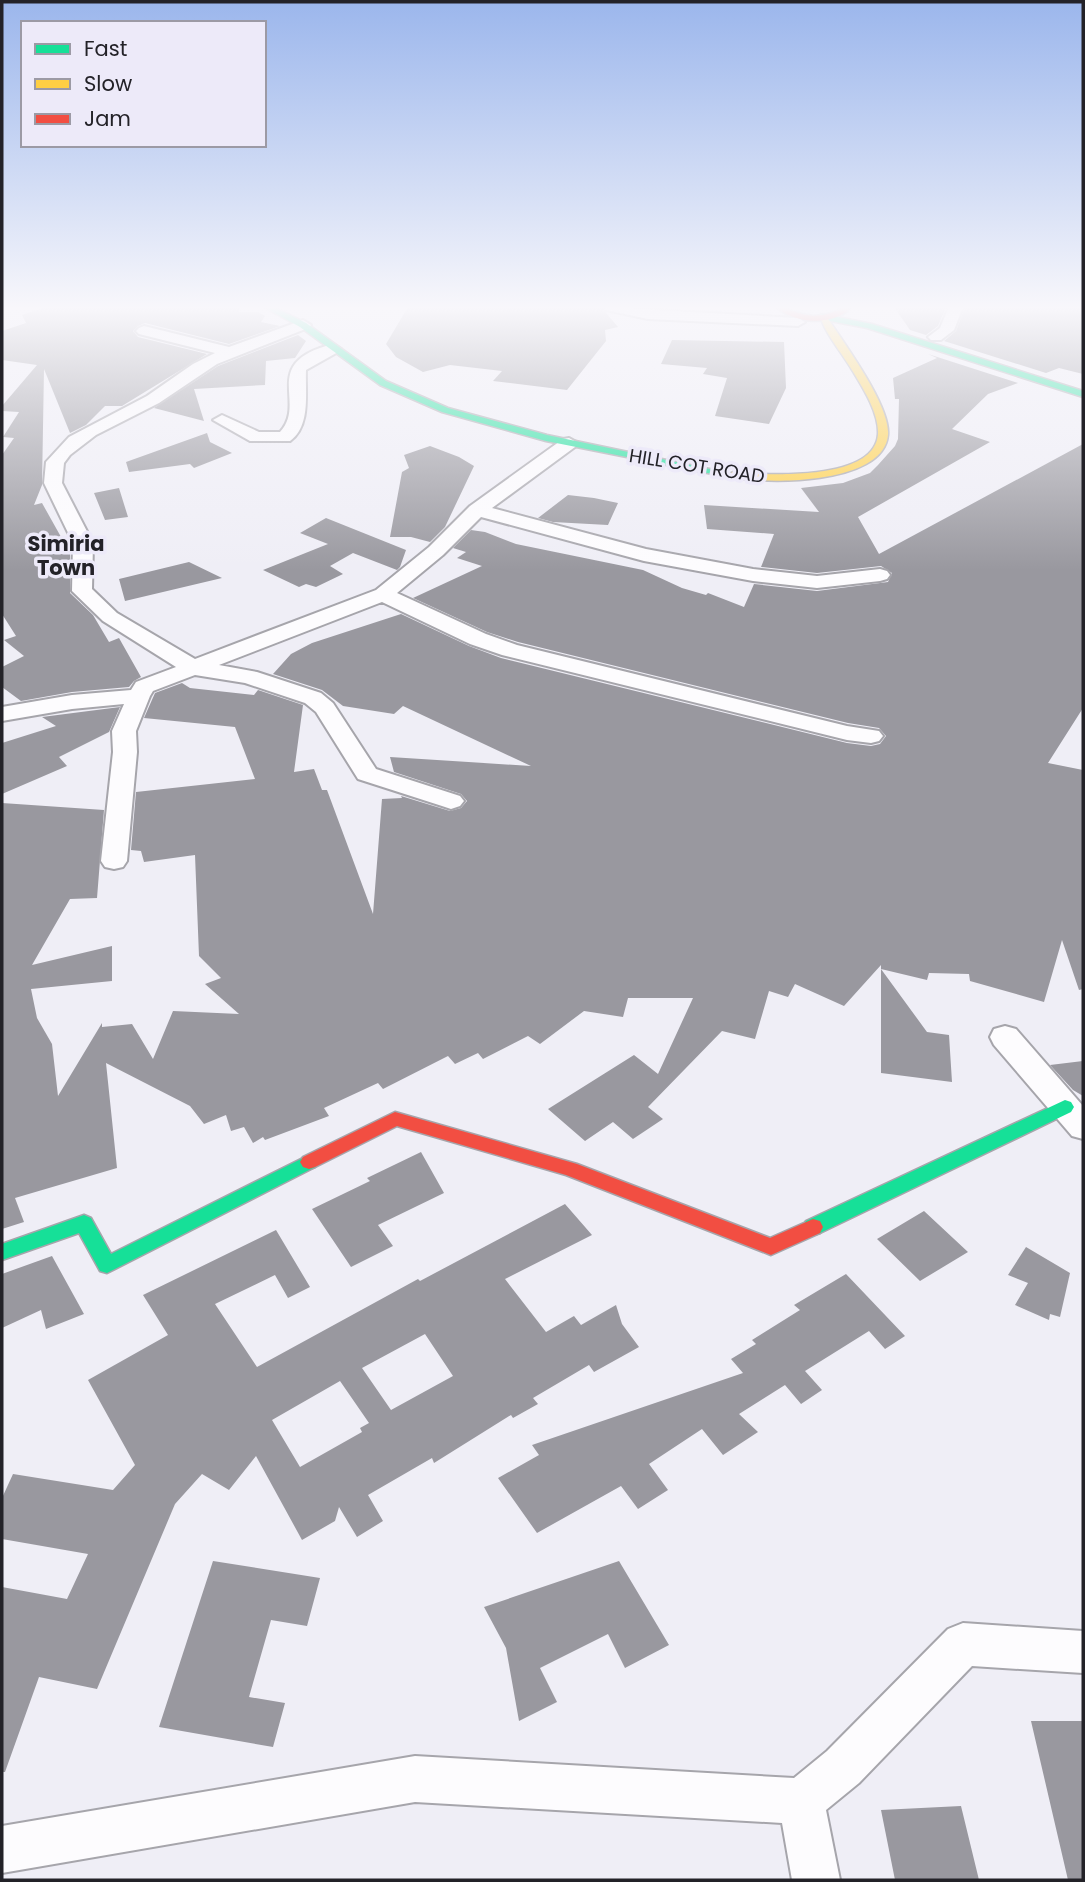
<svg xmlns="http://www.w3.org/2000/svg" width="1085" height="1882" viewBox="0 0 1085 1882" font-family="Poppins,sans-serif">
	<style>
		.building { fill: #99989f; fill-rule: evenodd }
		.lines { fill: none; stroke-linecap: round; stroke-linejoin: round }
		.street-casing { stroke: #a6a5ab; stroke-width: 4 }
		.fast-casing { stroke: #a6a5ab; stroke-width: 3 }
		.slow-casing { stroke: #a6a5ab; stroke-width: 3 }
		.jam-casing { stroke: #a6a5ab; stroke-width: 3 }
		.street { fill: #fdfcfe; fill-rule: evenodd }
		.fast { fill: #16e098; fill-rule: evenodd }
		.slow { fill: #ffcf43; fill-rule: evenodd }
		.jam { fill: #f24e42; fill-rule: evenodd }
		.labels { text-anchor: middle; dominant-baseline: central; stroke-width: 7; stroke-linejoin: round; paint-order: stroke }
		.far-street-label { font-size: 19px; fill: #232228; stroke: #edeaf9 }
		.far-neighbourhood-label { font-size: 21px; font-weight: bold; fill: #232228; stroke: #edeaf9 }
	</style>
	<rect width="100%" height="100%" fill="#efeef6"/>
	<path class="building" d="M46,307H239V312H258L265,316L261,322L280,326L229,344L145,323L138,326L133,331L138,337L207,354L122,406H105L86,425L70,433L44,369L42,485L34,505L42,503L70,553V593L93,615L109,642L119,638L141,677L134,681L129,687L72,692L21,701L2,687V667L24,656L4,640L16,636L2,614V455L14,438L3,437L19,412L2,411V406L37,365L2,360V331L26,323L22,315Z
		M408,307H601L618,327L605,330L606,341L567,390L493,381L502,371L450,365L423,372L396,357L386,344Z
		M894,307H946L938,326L926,335L910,330Z
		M965,307H1083V374L1059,368L1046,373L944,341L956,331Z
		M298,335L306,341L295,358L266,361L265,385L194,389L204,421L154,408L218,366Z
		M672,340L784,342L786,388L769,424L715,416L727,378L703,374L707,368L661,364Z
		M928,354L1018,383L988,394L952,429L990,442L858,517L879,554L1083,444V708L1048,763L1083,770V989L1079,990L1062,940L1044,1002L970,981L969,974L929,973L927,980L881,969L927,1032L949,1035L952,1082L881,1073V965L844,1006L795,984L788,997L769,991L755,1039L722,1031L648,1107L663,1119L633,1139L613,1122L585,1141L548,1109L634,1055L658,1074L693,998H628L623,1017L584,1011L540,1044L528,1036L483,1059L478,1053L455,1064L448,1056L383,1089L378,1083L324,1108L329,1116L265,1140L263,1137L253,1143L244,1127L231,1131L226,1115L204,1124L190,1106L106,1063L117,1168L15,1198L24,1222L2,1229V803L104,810L97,898L70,899L32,965L112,946V981L31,989L37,1018L52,1044L58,1096L102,1023V1027L132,1024L153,1059L173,1011L239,1014L205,984L221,978L199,956L195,855L144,862L141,851L131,850L136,792L255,779L235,727L144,718L155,693L182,683L190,688L254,695L258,690L303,705L294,772L314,769L322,790H327L373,914L382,799L402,798L401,796L450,811L461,808L467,801L461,794L394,772L390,757L531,766L403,706L394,714L343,706L322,690L273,674L291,654L312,643L401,614L469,646L501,658L847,743L871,746L880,744L886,736L879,728L848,723L518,642L487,632L413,598L482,566L457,558L466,552L453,548L471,530L485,532L516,544L643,570L682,588L706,595L708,593L744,607L754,584L817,591L888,582L892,573L881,566L817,573L761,567L774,534L707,529L704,505L819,512L801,488L843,483L870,473L878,465L895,446L898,439L899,399H895L893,378L937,358Z
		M207,433L210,442L232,453L194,468L190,464L129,472L126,462Z
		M430,446L459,457L474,466L445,527L430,542L411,537H390L402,472L409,468L404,455Z
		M119,488L128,517L105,520L94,493Z
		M568,495L594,498L618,503L608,525L553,522L538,518Z
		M326,518L406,550L400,567L397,570L353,553L330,566L343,574L316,587L306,584L299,587L263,570L328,544L300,533Z
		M189,562L222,578L125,601L119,579Z
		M120,707L109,732L59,757L67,766L2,794V743L56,726L42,717Z
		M1083,1061V1096L1073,1090L1050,1065Z
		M421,1152L444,1193L378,1225L393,1246L351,1267L312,1209L370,1181L367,1178Z
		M565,1204L592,1235L505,1279L546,1332L574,1316L581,1325L616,1305L622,1324L639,1347L594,1372L589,1365L533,1398L538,1404L513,1418L511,1415L434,1463L432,1458L368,1495L383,1521L357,1537L339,1507L335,1521L302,1540L256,1456L229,1490L202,1474L175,1504L97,1689L39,1677L5,1772H2V1587L67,1599L88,1554L2,1539V1498L13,1474L113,1490L135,1465L88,1380L168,1335L143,1295L276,1230L310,1287L288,1298L275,1275L215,1304L257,1367L418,1279L420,1281ZM425,1334L453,1376L391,1410L362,1368ZM340,1381L369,1423L360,1428L362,1432L300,1467L272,1420Z
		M924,1211L968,1252L920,1281L877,1239Z
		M1026,1247L1070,1273L1060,1317L1050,1314L1049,1320L1015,1305L1028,1283L1008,1275Z
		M52,1256L84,1314L46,1329L41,1310L2,1328V1274Z
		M846,1274L905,1336L885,1349L869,1331L805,1371L822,1390L801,1404L785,1385L739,1414L758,1432L723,1455L702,1429L649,1464L668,1490L638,1509L621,1486L537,1533L498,1478L539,1455L532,1445L743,1373L731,1359L756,1344L752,1340L800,1310L794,1305Z
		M213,1561L320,1578L307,1626L271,1620L249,1697L285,1703L273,1747L159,1727Z
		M619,1561L669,1645L625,1668L608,1634L540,1668L557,1702L519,1721L506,1648L484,1607Z
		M1031,1721H1083V1880H1068Z
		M961,1806L979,1880H895L881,1810Z"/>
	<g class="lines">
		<g class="street-casing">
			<path id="street" d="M604,307L798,318L805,322L798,326L648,319L606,310Z
				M949,307H963L954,330L941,340H931L928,337L940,328Z
				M303,320L311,325L308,328L217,364L159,403L96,435L70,455L64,463L62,483L93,543L92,589L117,613L195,659L376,590L429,547L470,506L563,439L569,438L578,443L575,447L492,508L646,549L753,569L817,576L880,569L887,571L890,575L887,579L880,581L817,588L753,581L644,561L481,517L443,555L397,593L486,634L517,645L847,726L879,731L883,736L879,741L871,743L847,740L502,655L470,644L382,602L219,665L257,672L321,693L333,703L376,769L460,796L464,801L460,806L451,809L442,806L358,779L316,712L305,703L245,683L195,675L153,691L150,696L136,731L137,752L127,861L123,867L114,869L105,867L101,861L113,752L112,731L124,704L72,709L2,721V707L72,695L131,690L136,682L176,667L103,621L72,591L73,543L44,483L46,462L69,437L147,396L193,364L215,353L139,334L136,331L139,328L144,326L229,347Z
				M333,344L341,349L338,352L306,370C305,393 311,426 290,441H250L213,420L222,415L259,432H280C308,402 258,363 333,344Z
				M1005,1026L1016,1029L1083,1106V1139L1072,1136L994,1045L990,1037L994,1029Z
				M963,1623L1083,1631V1673L972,1666L859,1783L826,1810L840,1880H792L782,1823L415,1802L2,1873V1826L415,1756L794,1778L827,1751L948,1629Z"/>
		</g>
		<g class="fast-casing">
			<path id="fast" d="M264,307H274L306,323L386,381L448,408L547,435L738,475L733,478L546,441L442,412L380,385L300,327Z
				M823,314L872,324L1083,391V397L867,328L820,319V315Z
				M1065,1100L1071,1102L1074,1107L1071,1112L820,1233L813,1235L806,1233L803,1227L806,1221Z
				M309,1155L315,1157L318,1162L315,1167L107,1273L100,1271L79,1233L2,1260V1244L84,1215L91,1218L111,1254Z"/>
		</g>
		<g class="slow-casing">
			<path id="slow" d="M820,315L827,317C843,342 891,406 888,435C883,486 765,484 729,477L728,475L733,472C765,475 875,482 878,434C879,413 863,388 852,370C844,356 822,329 820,315Z"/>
		</g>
		<g class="jam-casing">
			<path id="jam" d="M776,307C785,307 790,310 799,313C816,319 830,314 845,307L850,309C830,326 796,324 776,307Z
				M395,1112L577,1164L770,1238L813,1219L820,1221L823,1227L820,1233L771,1255L566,1175L397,1126L315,1167L309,1169L303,1167L300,1162L303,1157Z"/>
		</g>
		<use href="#street" class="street"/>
		<use href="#fast" class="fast"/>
		<use href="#slow" class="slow"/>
		<use href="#jam" class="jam"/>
	</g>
	<linearGradient id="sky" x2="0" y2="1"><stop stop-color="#9bb6ec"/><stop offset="0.54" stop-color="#f8f7fb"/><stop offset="1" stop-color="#f8f7fb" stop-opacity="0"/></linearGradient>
	<rect width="1085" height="570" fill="url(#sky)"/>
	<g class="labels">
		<g class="far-street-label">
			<text transform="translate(697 466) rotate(9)">HILL COT ROAD</text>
		</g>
		<g class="far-neighbourhood-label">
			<text x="66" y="543">Simiria<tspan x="66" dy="24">Town</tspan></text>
		</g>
	</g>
	<rect width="1085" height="1882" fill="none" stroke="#232228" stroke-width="7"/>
	<rect x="21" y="21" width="245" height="126" fill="#edeaf9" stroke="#9c9aa5" stroke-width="2"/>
	<rect x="35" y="44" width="35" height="10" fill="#16e098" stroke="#9c9aa5" stroke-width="2"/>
	<text x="84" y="56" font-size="21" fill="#232228">Fast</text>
	<rect x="35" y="79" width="35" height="10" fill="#ffcf43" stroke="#9c9aa5" stroke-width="2"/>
	<text x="84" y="91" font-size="21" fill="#232228">Slow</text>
	<rect x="35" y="114" width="35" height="10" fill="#f24e42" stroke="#9c9aa5" stroke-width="2"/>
	<text x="84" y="126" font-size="21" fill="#232228">Jam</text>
</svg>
